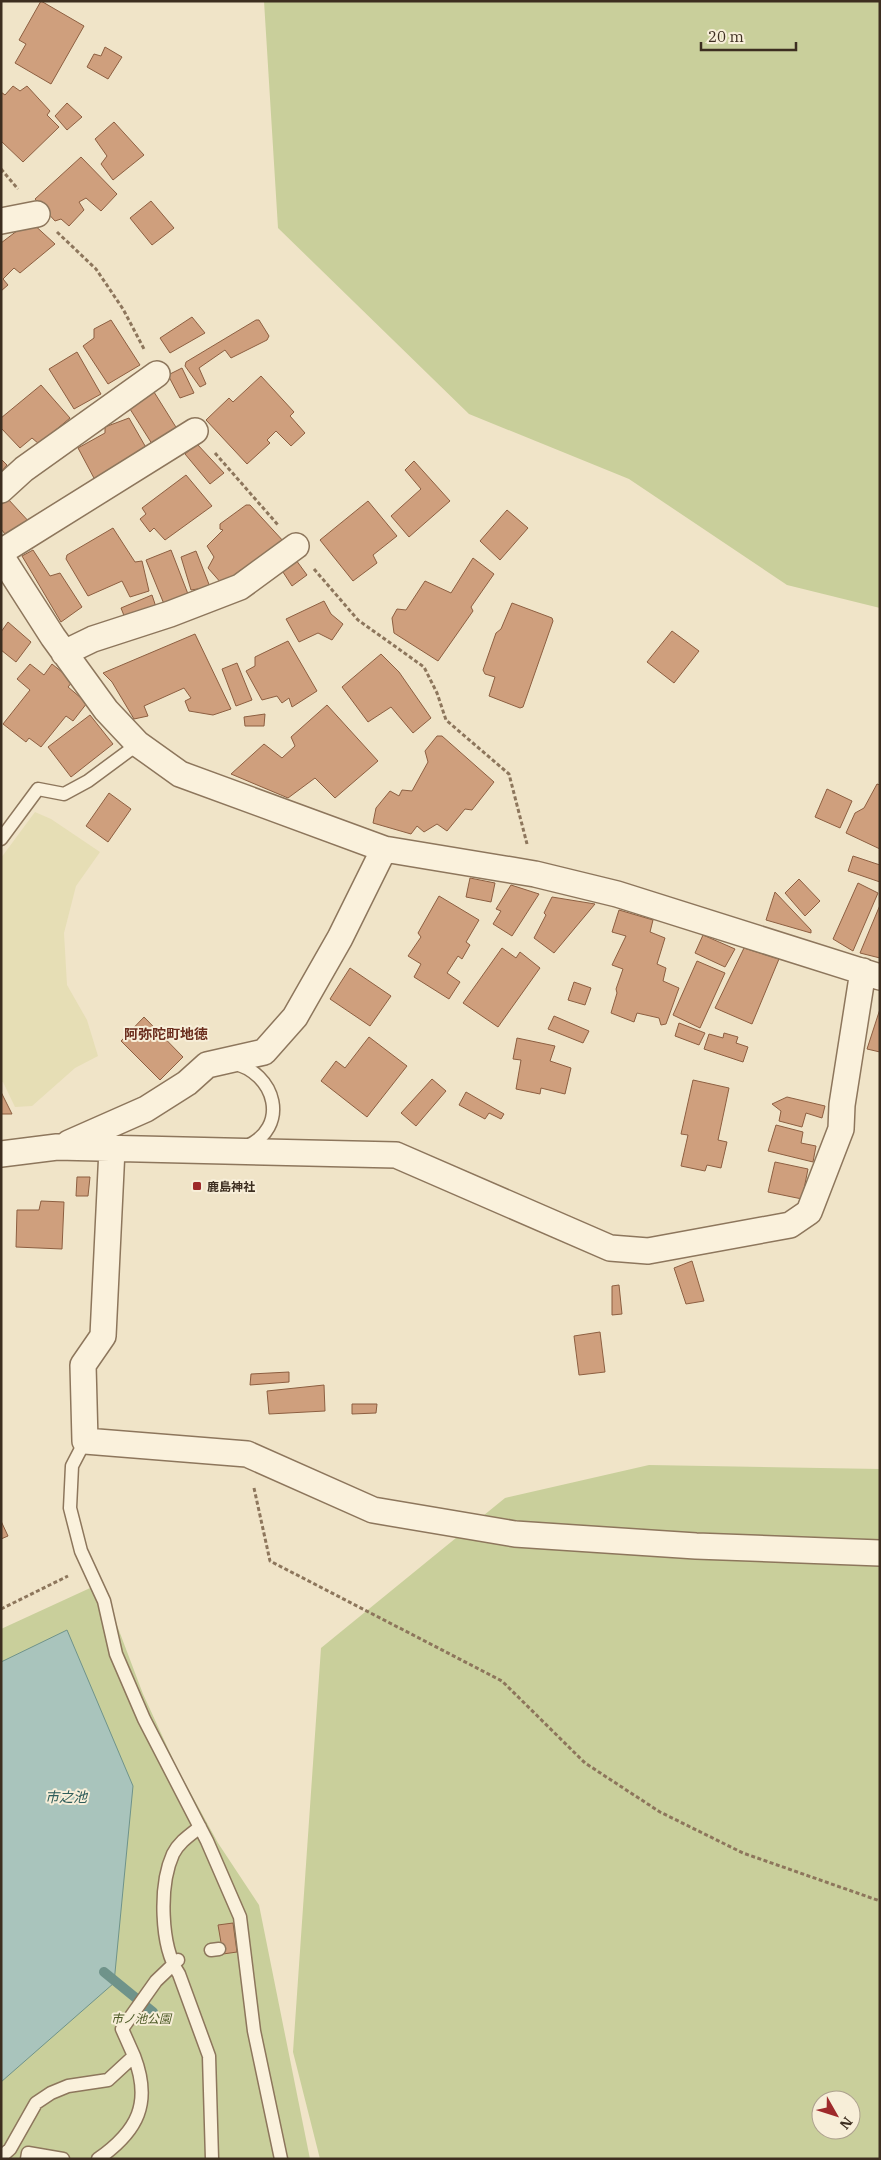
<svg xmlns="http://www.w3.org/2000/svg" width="881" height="2160" viewBox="0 0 881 2160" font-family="'IBM Plex Serif','Noto Sans JP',serif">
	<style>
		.farmland { fill: #e6deb5 }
		.green { fill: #c9cf9b; fill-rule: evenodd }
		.water { fill: #a9c4bc; stroke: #6f938a }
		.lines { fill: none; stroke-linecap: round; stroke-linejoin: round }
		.stream { stroke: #6f938a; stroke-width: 10 }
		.building { fill: #cf9f7d; stroke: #8d5f41 }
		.lane-casing { stroke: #8d765c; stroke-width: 15 }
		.street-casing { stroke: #8d765c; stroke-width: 28 }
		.path { stroke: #8d765c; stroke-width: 3; stroke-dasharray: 4 2.5; stroke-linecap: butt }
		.lane { stroke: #faf1dc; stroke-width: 12 }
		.street { stroke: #faf1dc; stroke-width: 25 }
		.poi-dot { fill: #9e2a2b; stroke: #f7eed8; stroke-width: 2 }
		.labels { text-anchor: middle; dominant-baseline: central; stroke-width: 4; stroke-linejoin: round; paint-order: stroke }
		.poi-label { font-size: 12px; font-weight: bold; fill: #3d2e20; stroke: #f7eed8; text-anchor: start }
		.park-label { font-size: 12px; font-style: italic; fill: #4d5a26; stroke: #f7eed8 }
		.neighbourhood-label { font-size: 14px; font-weight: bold; fill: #6b2e1e; stroke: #f7eed8 }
		.water-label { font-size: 14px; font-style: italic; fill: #2f5d5a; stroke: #f7eed8 }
	</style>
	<rect width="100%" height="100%" fill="#f0e4c8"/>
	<path class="farmland" d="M35,812L51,819L100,852L76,886L64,933L67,985L87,1020L98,1056L75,1068L32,1106L15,1107L3,1082H1V858Z"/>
	<path class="green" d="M264,1H880V608L787,585L629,479L469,414L278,228Z
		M649,1465L880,1469V2159H320L293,2052L321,1648L505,1498ZM821,2100H851V2130H821Z
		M101,1583L143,1694L177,1768L218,1843L259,1905L310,2159H1V1629Z"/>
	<path class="water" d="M67,1630L133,1786L114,1983L1,2082V1662Z"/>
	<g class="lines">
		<path class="stream" d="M104,1972L153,2012"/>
	</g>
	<path class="building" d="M41,1L84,26L51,84L15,63L26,44L19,40Z
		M105,47L122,57L108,79L87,67L94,54L101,56Z
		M13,86L20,91L27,86L50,111L47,115L59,127L23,162L1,141V92L5,95Z
		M67,103L82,117L67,130L55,116Z
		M114,122L144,155L113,180L101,164L107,156L95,139Z
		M81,157L117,194L101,211L86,198L79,202L84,210L69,226L61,219L55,221L35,199Z
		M151,201L174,228L152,245L130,218Z
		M30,221L55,244L20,273L14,268L3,279L8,285L1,291V243Z
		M192,317L205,333L170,353L160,338Z
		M111,320L140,365L108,384L83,346L94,338V329Z
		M256,320H259L269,336L267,340L231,358L225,350L199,368L206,384L200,387L185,366L186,362Z
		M77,352L101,394L74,409L49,369Z
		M182,368L194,393L180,398L168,375Z
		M261,376L294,412L290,416L305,433L291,446L276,431L267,440L270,443L247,464L206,420L229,398L233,402Z
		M41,385L70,418L39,444L32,438L20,448L1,428V418Z
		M154,392L179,432L154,447L130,409Z
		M129,418L148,451L95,480L78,448L105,433V427Z
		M197,444L224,473L210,484L185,454Z
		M1,459L7,465L1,472Z
		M414,461L450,501L409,537L391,516L421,489L405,470Z
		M186,475L212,506L165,540L154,528L150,532L140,519L146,514L142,508Z
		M8,499L32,525L5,534L1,529V505Z
		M368,501L397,536L373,555L377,563L353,581L320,540Z
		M246,505H250L285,543L246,575L241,570L222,584L208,568L214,557L207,546L223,530L220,529V524Z
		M507,510L528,528L500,560L480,541Z
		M113,528L135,562L142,561L149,591L130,597L122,581L88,596L66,559L67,555Z
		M33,550L50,576L60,573L82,607L61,622L22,556Z
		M171,550L188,594L164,604L146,560Z
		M196,551L210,587L191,590L181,557Z
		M473,558L494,574L471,607L473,611L438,661L394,633L392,618L397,609L406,610L425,581L451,593Z
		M296,560L307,575L292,586L281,569Z
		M152,595L158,613L127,623L121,608Z
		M324,601L331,614L343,624L332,640L318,633L299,642L286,619Z
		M512,603L552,618L553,621L523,707L520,708L489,696L495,677L485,674L483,670L496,633L501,629Z
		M8,622L31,642L16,662L1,650V632Z
		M672,631L699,651L674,683L647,662Z
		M195,634L231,709L213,715L189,711L185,701L191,698L184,688L144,706L148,716L134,719L112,682L103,673Z
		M288,641L317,691L292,707L289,698L282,703L277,696L262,700L246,671L255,666V657Z
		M381,654L399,672L431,718L413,733L391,707L368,722L342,687Z
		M237,663L252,700L236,706L222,669Z
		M30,664L44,675L52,664L73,681L68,687L87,703L73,721L66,716L41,747L29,738L26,742L3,724L30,690L17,679Z
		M327,705L378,761L335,798L315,778L288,798L231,774L264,744L282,758L295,746L291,737Z
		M265,714L264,726H245L244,717Z
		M90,715L113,744L71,777L48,747Z
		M437,736H442L494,782L472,810L465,809L447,831L437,824L424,832L417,826L411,834L373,823L376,808L390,791L399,796L402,790L412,791L428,762L425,751Z
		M877,784L880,785V849L846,833L855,813L864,808Z
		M827,789L852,801L840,828L815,817Z
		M109,793L131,809L108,842L86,826Z
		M853,856L880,865V882L848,871Z
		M470,878L495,883L491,902L466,897Z
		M799,879L820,901L805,916L785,893Z
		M858,883L878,893L853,951L833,939Z
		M511,885L539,894L512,936L493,924L501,911L496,909Z
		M775,892L811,930V933L766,920Z
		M439,896L479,920L466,942L470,945L462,959L458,956L447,973L460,982L449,999L414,977L421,964L408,956L421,937L418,933Z
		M552,897L595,904L554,953L534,938L546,915L544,913Z
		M880,905V958L860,953Z
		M619,910L653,920L650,932L665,938L657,964L666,968L663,981L679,988L666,1024L661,1025L659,1018L637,1013L634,1022L611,1013L617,993L616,989L623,969L612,965L626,936L612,932Z
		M703,935L735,949L725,967L695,953Z
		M502,948L516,958L520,952L540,968L498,1027L463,1003Z
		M744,948L779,959L752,1024L715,1008Z
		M697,961L725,973L700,1028L673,1015Z
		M350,968L391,996L370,1026L330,999Z
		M574,982L591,988L585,1005L568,1000Z
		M880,1009V1052L867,1049Z
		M554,1016L589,1031L583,1043L548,1029Z
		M144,1017L183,1057L160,1080L121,1041Z
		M679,1023L705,1033L699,1045L675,1036Z
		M724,1033L738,1037L736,1043L748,1047L743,1062L704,1049L709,1034L723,1038Z
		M369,1037L407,1066L367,1117L321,1081L336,1061L345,1068Z
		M517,1038L555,1046L550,1061L571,1068L565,1094L541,1088L540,1094L516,1089L521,1060L513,1059Z
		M432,1079L446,1091L416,1126L401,1113Z
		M693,1080L729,1088L718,1140L727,1142L721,1168L707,1165L705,1171L681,1166L688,1135L681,1134Z
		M1,1092L12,1114H1Z
		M466,1092L504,1114L501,1119L489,1113L485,1119L459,1105Z
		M787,1097L825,1106L822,1118L806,1113L802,1127L779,1121L781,1111L772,1104Z
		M776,1125L803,1132L801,1143L816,1146L813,1162L768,1151Z
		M775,1162L808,1169L802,1199L768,1192Z
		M77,1177H90L88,1196H76Z
		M41,1201L64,1202L62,1249L16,1247L17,1210H39Z
		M692,1261L704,1301L686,1304L674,1268Z
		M619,1285L622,1314L612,1315V1286Z
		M600,1332L605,1372L579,1375L574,1336Z
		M289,1372V1382L250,1385L251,1374Z
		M324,1385L325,1411L269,1414L267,1391Z
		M352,1404H377L376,1413L352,1414Z
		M1,1521L8,1536L1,1539Z
		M233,1923L237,1952L223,1954L218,1925Z"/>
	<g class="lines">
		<g class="lane-casing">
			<path id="lane" d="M1,839L38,789L64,794L88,781L138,744
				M232,1063C276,1072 291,1128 245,1147
				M85,1441L72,1466L70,1508L81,1551L104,1601L116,1654L144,1719L207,1841L240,1917L254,2031L281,2159
				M200,1827C190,1835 179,1842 173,1854C159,1885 160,1946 179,1974L209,2056L212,2159
				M211,1950L219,1949
				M1,2157L10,2149L36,2103L51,2093L68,2086L108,2080L134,2056L122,2029L156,1981L178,1960
				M27,2159L28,2153L63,2159
				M98,2159C138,2131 152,2103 134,2056"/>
		</g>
		<g class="street-casing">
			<path id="street" d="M1,221L37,214
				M1,490L24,469L157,374
				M1,552L195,431
				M1,556L53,637L106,710L138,744L180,774L384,849L535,874L617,894L880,977
				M64,653L93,639L170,614L240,587L296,546
				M69,1143L146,1109L187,1083L207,1065L264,1052L295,1017L340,938L384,849
				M112,1149L103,1336L83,1365L85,1441L247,1454L373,1510L515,1534L696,1546L880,1553
				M1,1154L57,1147L396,1155L610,1248L648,1251L790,1225L809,1212L841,1129L842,1105L863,971"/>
		</g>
		<path class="path" d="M1,169L18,189
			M57,232L96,269L123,309L144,349
			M215,453L278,525
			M314,569L358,620L424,667L437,693L446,720L509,774L527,844
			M254,1488L270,1561L502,1681L585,1763L660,1812L743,1853L880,1901
			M1,1609L68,1576"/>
		<use href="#lane" class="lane"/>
		<use href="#street" class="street"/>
	</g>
	<rect class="poi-dot" x="192" y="1181" width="10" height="10" rx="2.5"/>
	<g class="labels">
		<g class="poi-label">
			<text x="207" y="1186">鹿島神社</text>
		</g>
		<g class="park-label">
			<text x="141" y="2018">市ノ池公園</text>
		</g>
		<g class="neighbourhood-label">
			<text x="166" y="1034">阿弥陀町地徳</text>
		</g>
		<g class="water-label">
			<text x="66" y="1797">市之池</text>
		</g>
	</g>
	<rect width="881" height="2160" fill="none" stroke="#3d2e20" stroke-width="5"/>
	<g transform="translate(836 2115) rotate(129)"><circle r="24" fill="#f7eed8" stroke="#ada18e"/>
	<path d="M0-4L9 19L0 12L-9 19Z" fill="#9e2a2b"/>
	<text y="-8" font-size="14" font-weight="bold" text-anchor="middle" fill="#3d2e20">N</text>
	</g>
	<path d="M701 42v8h95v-8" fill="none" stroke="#3d2e20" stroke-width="2.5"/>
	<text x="708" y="42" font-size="15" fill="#3d2e20" stroke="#f7eed8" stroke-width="4" paint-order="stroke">20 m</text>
</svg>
